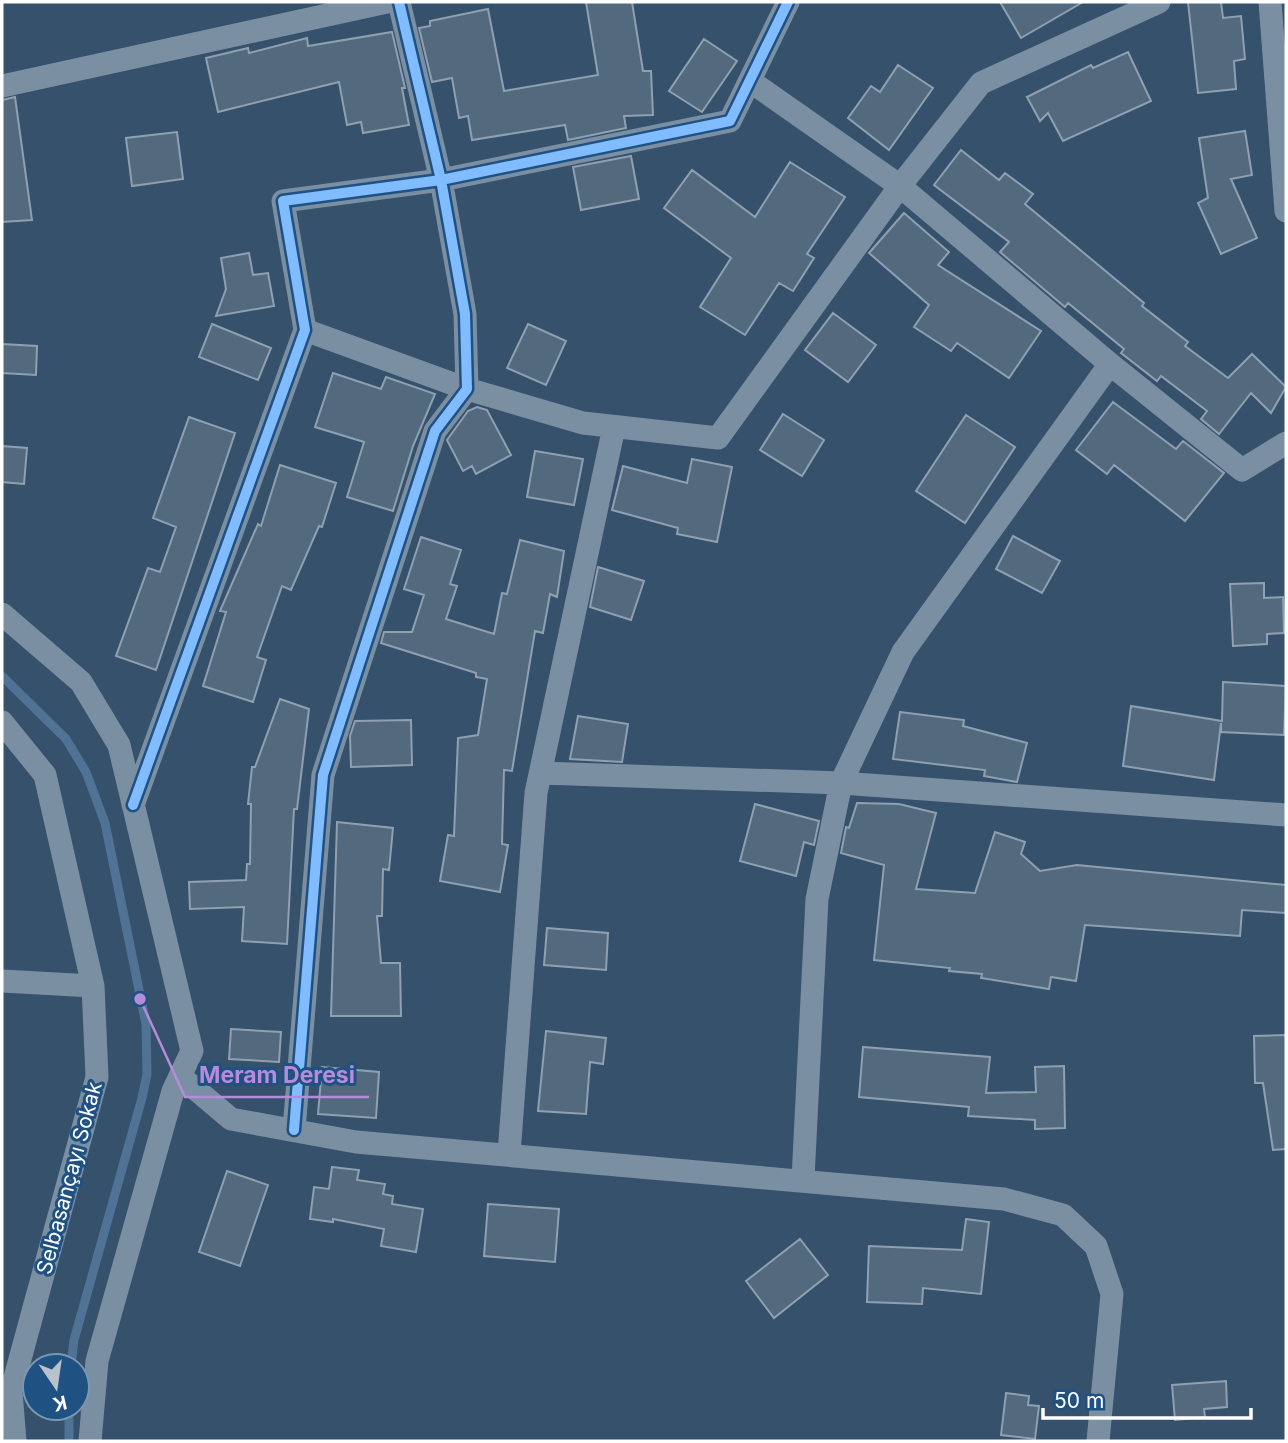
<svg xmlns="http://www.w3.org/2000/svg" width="1288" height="1443" viewBox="0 0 1288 1443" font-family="Inter,sans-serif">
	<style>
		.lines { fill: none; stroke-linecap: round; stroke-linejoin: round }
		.stream { stroke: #4f7295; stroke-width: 9 }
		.building { fill: #53697e; stroke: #8fa0b0; stroke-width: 2 }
		.minor { stroke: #7b8fa2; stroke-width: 23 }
		.cycleway-casing { stroke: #1f5182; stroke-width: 15 }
		.cycleway { stroke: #80bcff; stroke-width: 10 }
		.labels { text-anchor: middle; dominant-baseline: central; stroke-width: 6; stroke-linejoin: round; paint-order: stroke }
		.street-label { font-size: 21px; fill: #fff; stroke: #1f5182 }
		.leader { fill: none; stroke: #b68bdc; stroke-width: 2.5 }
		.callout-dot { fill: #b68bdc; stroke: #1f5182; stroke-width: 2.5 }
		.callout-label { font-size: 23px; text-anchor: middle; font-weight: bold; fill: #b68bdc; stroke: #1f5182; stroke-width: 6; stroke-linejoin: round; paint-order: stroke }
	</style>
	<rect width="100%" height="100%" fill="#35516c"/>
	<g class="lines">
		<path class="stream" d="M2,676L66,739L86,772L105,823L146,1024L147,1074L142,1098L74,1340L71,1366
			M69,1408V1441"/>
	</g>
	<path class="building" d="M586,2H632L643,71H651L653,115L624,116L626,128L568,140L565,125L472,140L468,116L459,118L452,78L432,82L419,28L430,26V21L488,9L504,91L598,75Z
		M1000,2H1083L1021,38Z
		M1188,2H1221L1223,18L1241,16L1245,59L1234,61L1236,89L1198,93Z
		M392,32L405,88H402L409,125L363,133L361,122L347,125L339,82L218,112L206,58L248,48L249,53L307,38L308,46Z
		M704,39L737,61L702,112L669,91Z
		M1128,52L1151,101L1063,141L1048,113L1040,121L1027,97L1091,65L1093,68Z
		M898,65L933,88L889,150L848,118L871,86L880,92Z
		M15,97L32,220L2,222V100Z
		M1245,131L1252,175L1231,179L1257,238L1221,254L1198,203L1208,198L1199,138Z
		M177,132L183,179L132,186L126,138Z
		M961,150L999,180L1005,173L1033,194L1025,204L1144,303L1142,306L1188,342L1185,346L1228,378L1252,354L1286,387L1271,413L1251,393L1219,434L1201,419L1207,411L1161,376L1157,381L1121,353L1124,349L1068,303L1065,307L1000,252L1009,242L934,185Z
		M631,156L639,199L581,210L573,167Z
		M790,162L845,197L807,254L814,258L793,291L779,283L745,335L700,307L731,258L664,208L692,170L755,217Z
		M904,213L949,252L938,265L1041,331L1009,378L957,343L951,351L914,327L929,305L869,253Z
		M249,253L253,275L268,273L274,306L216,316L226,289L221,258Z
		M833,313L876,345L848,382L805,350Z
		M212,324L271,348L258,380L199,357Z
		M528,324L566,341L546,385L507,368Z
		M2,344L37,346L36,375L2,373Z
		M333,373L381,389L386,377L435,394L413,446L393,511L347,497L364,442L315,427Z
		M1113,402L1176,449L1183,441L1224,473L1185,521L1114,465L1107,474L1076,450Z
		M477,407L487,410L511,455L476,474L472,466L463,471L447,440L468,411Z
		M783,414L824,440L802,476L760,450Z
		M966,415L1015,447L965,523L916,491Z
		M189,417L235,433L156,670L116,656L148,568L160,572L176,527L153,518Z
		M2,446L27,448L24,484L2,482Z
		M535,451L583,459L574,505L527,497Z
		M692,459L732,467L717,542L677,534L678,528L612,510L623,466L687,483Z
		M280,465L336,483L322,527L319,526L291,590L282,586L257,657L266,660L253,702L203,686L226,612L220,611L258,524L261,526Z
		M1013,536L1060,561L1042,593L996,569Z
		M421,537L461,550L450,584L457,586L446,619L494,634L502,593L507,594L520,540L564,551L557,597L550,594L543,633L535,631L512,771L504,770L502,844L508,845L500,892L440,881L448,835L454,836L458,738L478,735L487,679L476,677V673L381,643L384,632H412L424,595L404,589Z
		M598,567L644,581L631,620L590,607Z
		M1264,583V598L1283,597L1284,633L1267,634V644L1233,646L1230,584Z
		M1223,682L1286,686L1284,735L1221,732V723L1214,780L1123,766L1131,706L1222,721Z
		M280,699L309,709L297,809H294L287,944L242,941L244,907L190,909L189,882L246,880L247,864H250L251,804H248L252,767H255Z
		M900,712L964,720L963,726L1027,743L1017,782L984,776L985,770L893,759Z
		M578,716L628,724L622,762L570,759Z
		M411,720L412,765L351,767L350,736L355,721Z
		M857,803L899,804L936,813L916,889L975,893L995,832L1025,842L1021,854L1040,871L1077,865L1286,885V913L1242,910L1240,936L1085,925L1076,981L1051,977L1049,989L981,978L982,974L949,971L950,968L874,960L884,865L841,853L846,827L849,828Z
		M755,804L819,821L814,845L804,842L796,876L740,861Z
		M337,822L393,828L389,870L383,869L382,916H377L381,963H400L401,1016H331Z
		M547,928L608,933L606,970L544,965Z
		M231,1029L281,1032L279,1062L229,1059Z
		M546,1031L606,1038L603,1064L590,1062L586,1114L538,1111Z
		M1286,1035V1149L1273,1150L1263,1083H1255L1254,1036Z
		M863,1047L990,1057L986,1093L1036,1092L1035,1067L1064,1066L1065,1128L1035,1129V1120L968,1116L969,1107L859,1097Z
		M322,1067L379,1072L376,1118L318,1114Z
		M332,1167L359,1170L357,1180L385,1184L383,1194L393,1196L392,1204L423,1209L416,1252L381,1246L384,1229L333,1219V1222L310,1219L314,1187L329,1189Z
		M227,1171L268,1185L240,1266L199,1252Z
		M488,1204L559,1209L555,1262L484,1256Z
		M966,1219L989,1222L981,1294L923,1288L922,1304L867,1302L869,1246L962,1250Z
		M800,1239L828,1275L774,1318L746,1281Z
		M1226,1381L1227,1407L1204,1409L1205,1417L1175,1420L1172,1385Z
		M1006,1393L1029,1396L1028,1405L1039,1406L1035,1439L1001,1435Z"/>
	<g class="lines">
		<path class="minor" d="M1270,2L1286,211
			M750,81L900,186L1110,364L1242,470L1286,443
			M2,86L387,2
			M305,330L467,389L583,423L718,438L900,186L981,83L1159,2
			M2,614L81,682L119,745L192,1051L173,1091L97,1361L90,1441
			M2,722L45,775L93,986L97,1077L11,1392L15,1441
			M541,773L841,783L1286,815
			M133,805L305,330L283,201L441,180L730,121L788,2
			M2,981L93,986
			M180,1076L231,1119L356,1142L1004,1199L1063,1215L1096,1246L1112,1294L1098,1441
			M294,1130L323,775L435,431L467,389L465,314L441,180L399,2
			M509,1154L536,793L614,427
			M803,1179L817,899L841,783L903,652L1110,364"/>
		<g class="cycleway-casing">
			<path id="cycleway" d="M133,805L305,330L283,201L441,180L730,121L788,2
				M294,1130L323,775L435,431L467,389L465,314L441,180L399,2"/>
		</g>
		<use href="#cycleway" class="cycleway"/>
	</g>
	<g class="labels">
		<g class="street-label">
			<text transform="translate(69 1178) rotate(-75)">Selbasançayı Sokak</text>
		</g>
	</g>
	<path class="leader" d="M140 999L185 1097H369"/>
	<circle class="callout-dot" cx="140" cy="999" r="7"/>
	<g class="callout-label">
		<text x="277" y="1083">Meram Deresi</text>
	</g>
	<rect width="1288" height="1443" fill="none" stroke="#ffffff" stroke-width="7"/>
	<g transform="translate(56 1387) rotate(167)"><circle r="33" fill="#1f5182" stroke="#7997b4" stroke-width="2"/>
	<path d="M0-5L12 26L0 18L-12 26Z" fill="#b8c2cc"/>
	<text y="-10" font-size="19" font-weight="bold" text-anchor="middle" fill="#ffffff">K</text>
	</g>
	<path d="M1043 1408v10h208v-10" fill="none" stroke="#ffffff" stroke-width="3.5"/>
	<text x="1054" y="1408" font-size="21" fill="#ffffff" stroke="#1f5182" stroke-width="5" paint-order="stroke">50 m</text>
</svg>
